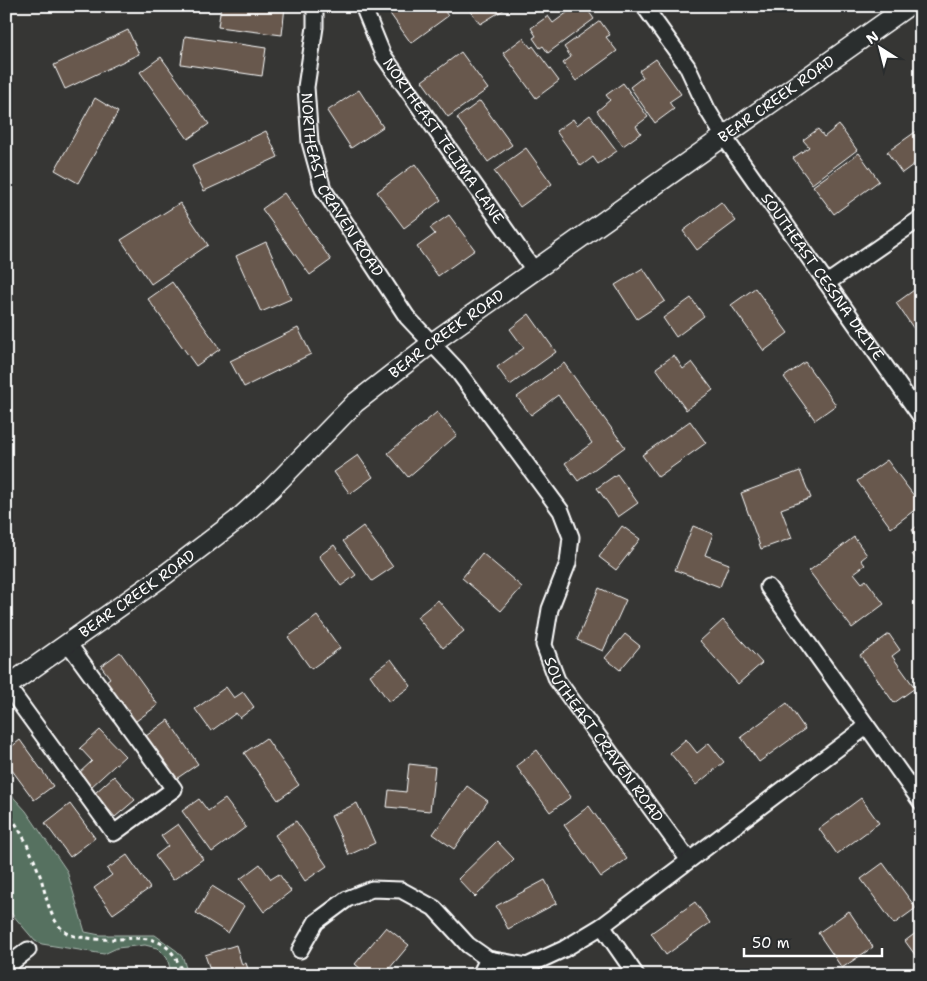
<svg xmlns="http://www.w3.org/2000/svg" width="927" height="981" viewBox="0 0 927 981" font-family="'Shantell Sans',sans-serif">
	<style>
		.green { fill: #567160; stroke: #aab8b0 }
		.building { fill: #67594e; stroke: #fff }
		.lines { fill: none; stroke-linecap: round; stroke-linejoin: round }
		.minor-casing { stroke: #fff; stroke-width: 19 }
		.tertiary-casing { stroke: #fff; stroke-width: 22 }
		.path { stroke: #fff; stroke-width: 3; stroke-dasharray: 4 4; stroke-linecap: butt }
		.minor { stroke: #2a2d2e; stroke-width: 15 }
		.tertiary { stroke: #2a2d2e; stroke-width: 19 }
		.labels { text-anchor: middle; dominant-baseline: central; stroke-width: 4.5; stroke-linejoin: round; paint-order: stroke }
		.street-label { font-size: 15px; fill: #fff; stroke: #2a2d2e }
	</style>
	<rect width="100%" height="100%" fill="#363634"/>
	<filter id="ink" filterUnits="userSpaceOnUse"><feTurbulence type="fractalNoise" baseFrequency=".02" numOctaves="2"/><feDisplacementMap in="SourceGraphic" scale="10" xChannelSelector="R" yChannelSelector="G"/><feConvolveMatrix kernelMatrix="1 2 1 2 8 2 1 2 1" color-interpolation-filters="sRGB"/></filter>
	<g filter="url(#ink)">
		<path class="green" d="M6,789L26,811L67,871L85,932L100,935H155L177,951L183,958L188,975H172L167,958L157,948L145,945L117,948L104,954L42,944L35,941L6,907V834L8,821L6,818Z"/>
		<path class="building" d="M148,6H167L166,11Z
			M221,6H285L282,35L218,27Z
			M389,6H441L448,16L411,43L386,8Z
			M467,6H510L480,24Z
			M576,6H585L594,19L548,53L543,46L540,48L533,38L536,36L531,28L548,16L553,23Z
			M600,21L610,35L606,37L617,51L576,81L563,63L571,57L564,47Z
			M128,30L139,54L65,89L54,65Z
			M185,36L266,48L262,76L181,64Z
			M523,38L531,48L533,46L559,81L536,98L503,53Z
			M461,52L488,89L448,117L422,81Z
			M161,57L209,124L188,139L140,72Z
			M656,59L681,94L669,102L674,109L655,123L630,87L643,77L639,71Z
			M623,83L648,117L636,126L641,133L623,146L597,111L610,100L606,95Z
			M359,90L383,127L351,148L327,111Z
			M95,98L118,112L78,183L55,170Z
			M480,101L512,145L488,162L457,118Z
			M590,115L617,151L598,164L593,157L581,166L556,131L573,119L577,125Z
			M839,125L857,150L812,184L793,158L809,147L803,140L818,129L824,137Z
			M921,128V159L902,173L887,152Z
			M266,131L278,157L204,191L192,166Z
			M526,148L552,184L520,207L494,171Z
			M859,153L879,181L834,214L813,186Z
			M415,164L441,200L404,228L377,192Z
			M284,193L331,260L310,275L262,209Z
			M721,202L736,221L697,250L683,231Z
			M180,203L208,245L151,284L121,240Z
			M449,215L475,250L438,276L417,247L435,234L430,228Z
			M266,242L291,299L261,312L236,256Z
			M643,268L665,301L637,319L615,285Z
			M172,282L220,349L196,366L148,299Z
			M921,285V325L914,329L896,303Z
			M755,288L788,333L764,351L731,305Z
			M691,298L704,316L676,337L663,318Z
			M529,314L556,352L510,385L497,367L524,348L510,329Z
			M298,328L311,354L244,387L230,361Z
			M674,355L683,369L692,362L713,390L686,410L656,368Z
			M805,362L836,405L815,420L784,377Z
			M564,363L625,447L578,481L565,463L592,443L558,395L531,415L517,397Z
			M437,412L457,435L408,477L388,453Z
			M690,421L706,443L658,477L642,455Z
			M358,455L373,477L350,494L334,472Z
			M887,460L921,505L891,528L857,481Z
			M800,471L811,498L781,509L792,538L761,549L741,493Z
			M617,474L638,503L618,517L597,488Z
			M921,523V542L912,530Z
			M363,526L393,567L372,581L343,541Z
			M622,526L640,539L616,570L599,557Z
			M693,526L713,534L705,555L729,564L720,587L675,570Z
			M854,537L867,555L861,560L865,565L854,573L862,583L866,580L884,604L852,628L809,571Z
			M334,545L356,575L341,586L319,556Z
			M921,548V566L912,554Z
			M482,553L522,587L501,611L462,578Z
			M599,588L626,600L603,651L577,640Z
			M438,600L464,631L443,648L417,617Z
			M317,616L340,648L311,669L288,637Z
			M723,620L762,663L738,684L700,641Z
			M625,634L640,646L620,670L605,658Z
			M889,634L900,650L892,656L915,688L894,703L860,655Z
			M120,652L158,705L132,724L102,684L110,678L101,666Z
			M391,659L411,686L389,702L370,675Z
			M226,687L234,698L243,692L254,707L240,718L236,713L211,731L195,709Z
			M787,703L805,729L759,762L741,737Z
			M168,720L198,764L176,779L146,736Z
			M100,730L125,756L91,787L78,774L92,761L80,748Z
			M266,738L299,785L278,800L244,753Z
			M686,739L697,753L709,743L724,762L696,785L670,753Z
			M20,740L53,786L34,800L6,762V751Z
			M537,750L571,797L550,812L516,766Z
			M409,764L435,767L430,811L387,807L389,790L406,792Z
			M114,776L135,800L115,817L95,793Z
			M467,786L488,801L454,849L433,834Z
			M861,798L879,823L837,854L819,829Z
			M199,799L208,811L225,799L246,827L212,852L182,811Z
			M357,803L375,843L349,855L331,816Z
			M70,804L95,838L70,857L45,823Z
			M589,806L627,859L601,877L564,825Z
			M296,821L327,866L305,881L275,835Z
			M178,824L203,859L173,880L155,856L168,846L161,836Z
			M497,841L514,859L475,897L458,879Z
			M127,855L150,888L113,914L94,888L112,875L107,869Z
			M883,863L916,908L894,924L861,879Z
			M260,864L271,879L279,874L291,891L264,912L240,879Z
			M545,880L557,903L508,929L496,906Z
			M212,886L244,906L228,933L196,913Z
			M695,902L710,923L666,955L651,933Z
			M849,911L873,947L842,968L818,933Z
			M386,927L409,945L384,975H368L355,964Z
			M921,929V963L905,941Z
			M236,945L242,965L246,963L250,975H212L205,955Z"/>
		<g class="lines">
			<g class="minor-casing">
				<g id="minor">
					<path id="s1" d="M315,6V27L306,87L310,142L323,189L407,317L457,370L561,511L571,537L568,563L550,609L544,645L557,680L688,859"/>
					<path id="s2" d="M363,6L383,55L534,270"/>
					<path id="s3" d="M644,6L687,66L707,109L724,137L921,417"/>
					<path d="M827,283L921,218"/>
					<path d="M768,587L921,802"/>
					<path d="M7,686L114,833L174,789L68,643"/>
					<path d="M602,926L636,975"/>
					<path d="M300,950L316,922L347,899L372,889L401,890L434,908L468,945L488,959L527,966L564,949L602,926L866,727"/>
					<path d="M6,967L28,950"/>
					<path d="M480,975L488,959"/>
				</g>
			</g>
			<g class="tertiary-casing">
				<g id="tertiary">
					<path id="s4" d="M6,687L166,574L237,520L271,489L355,403L432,343L908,6"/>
				</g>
			</g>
			<path class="path" d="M6,810C20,828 30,849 38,870C47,892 47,922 69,934C74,937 82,937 88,938C130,945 165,920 183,975"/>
			<use href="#minor" class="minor"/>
			<use href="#tertiary" class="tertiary"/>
		</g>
	</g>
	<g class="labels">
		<g class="street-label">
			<text stroke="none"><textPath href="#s4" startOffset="971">BEAR CREEK ROAD</textPath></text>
			<text stroke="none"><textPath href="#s2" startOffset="158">NORTHEAST TELIMA LANE</textPath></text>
			<text stroke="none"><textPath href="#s1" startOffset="188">NORTHEAST CRAVEN ROAD</textPath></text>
			<text stroke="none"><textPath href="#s3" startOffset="325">SOUTHEAST CESSNA DRIVE</textPath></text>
			<text stroke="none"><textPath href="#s4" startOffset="566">BEAR CREEK ROAD</textPath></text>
			<text stroke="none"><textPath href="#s4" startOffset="161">BEAR CREEK ROAD</textPath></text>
			<text stroke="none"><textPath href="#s1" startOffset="839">SOUTHEAST CRAVEN ROAD</textPath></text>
		</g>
	</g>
	<rect width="927" height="981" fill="none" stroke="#2a2d2e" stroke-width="25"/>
	<rect x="12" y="12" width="902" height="956" fill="none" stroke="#fff" stroke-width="2" filter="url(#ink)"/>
	<g transform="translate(880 48) rotate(324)" stroke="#2a2d2e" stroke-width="4" paint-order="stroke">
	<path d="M0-4L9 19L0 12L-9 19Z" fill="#ffffff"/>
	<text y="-8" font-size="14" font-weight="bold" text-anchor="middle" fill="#ffffff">N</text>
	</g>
	<path d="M744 948v8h138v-8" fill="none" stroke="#ffffff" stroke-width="2.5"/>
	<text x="752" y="948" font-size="15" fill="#ffffff" stroke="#2a2d2e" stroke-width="4" paint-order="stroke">50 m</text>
</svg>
